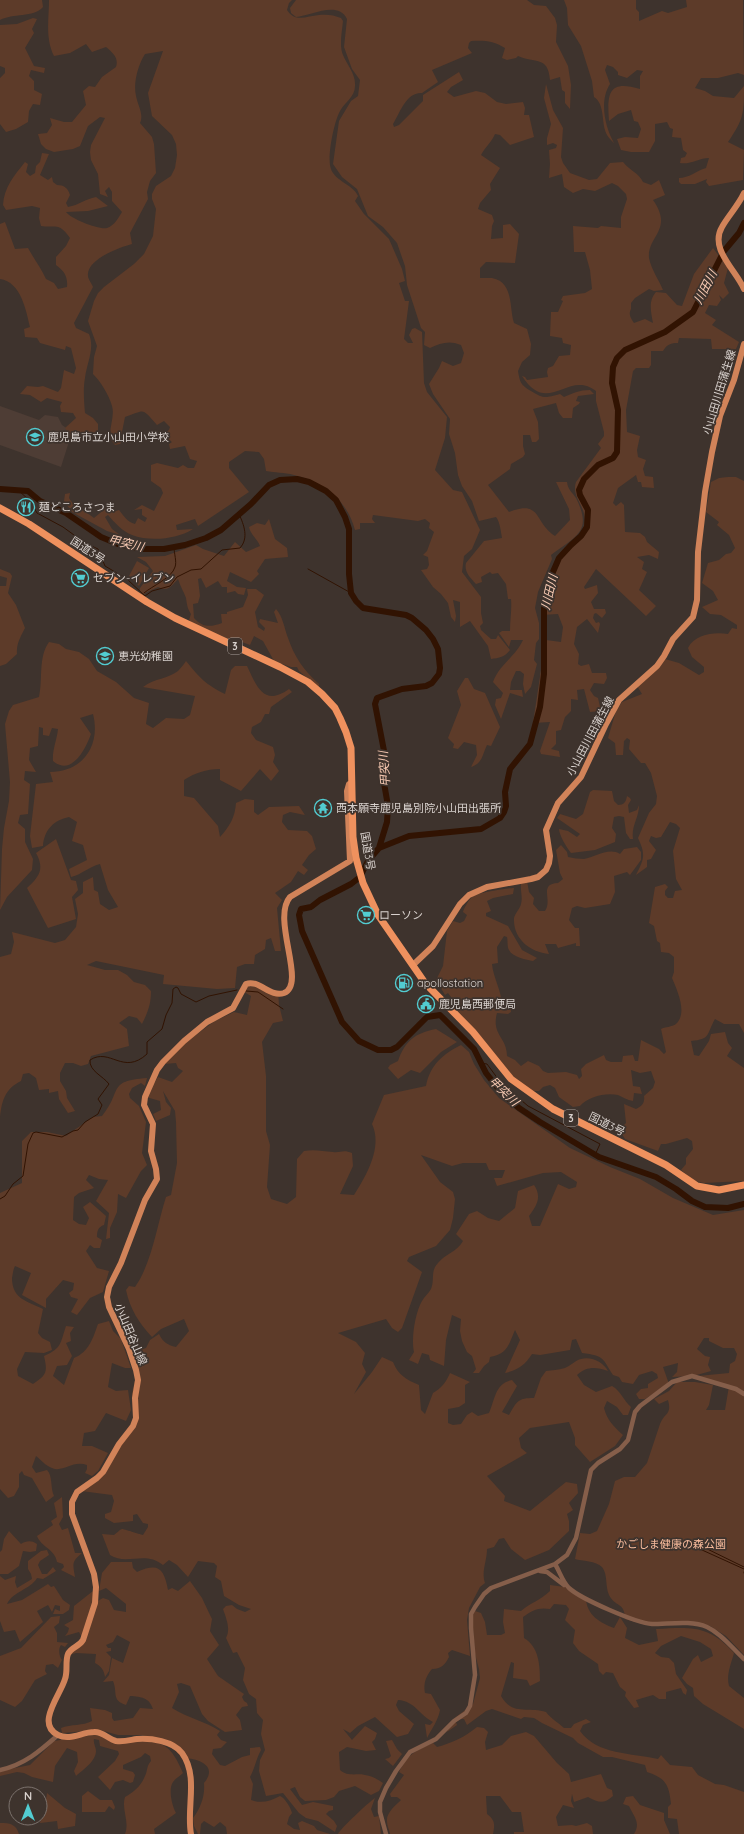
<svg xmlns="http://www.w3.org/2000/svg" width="744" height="1834" viewBox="0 0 744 1834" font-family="Quicksand,'Noto Sans JP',sans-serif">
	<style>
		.built { fill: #4e3d35 }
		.green { fill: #5d3b29 }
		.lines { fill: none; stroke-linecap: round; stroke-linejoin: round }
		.stream { stroke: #311302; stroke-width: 1 }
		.river { stroke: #311302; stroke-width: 6 }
		.minor { stroke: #855e4a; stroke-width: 4.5 }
		.major { stroke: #d18359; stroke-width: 6 }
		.highway { stroke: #ef915e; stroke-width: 7 }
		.labels { text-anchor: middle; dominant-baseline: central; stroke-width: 3.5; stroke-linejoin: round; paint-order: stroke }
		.shield { fill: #3e332d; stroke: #aaa29d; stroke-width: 1 }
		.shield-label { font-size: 10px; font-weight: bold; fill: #d8d1cd }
		.street-label { font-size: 11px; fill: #d8d1cd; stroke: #3e332d }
		.poi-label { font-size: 11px; fill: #d8d1cd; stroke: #3e332d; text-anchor: start }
		.park-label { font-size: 11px; fill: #f6ba9b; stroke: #3e332d }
		.water-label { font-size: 12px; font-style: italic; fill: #f6c8b1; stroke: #3e332d }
	</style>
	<rect width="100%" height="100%" fill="#3e332d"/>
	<path class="built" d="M0,406L39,420L45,415L58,417L62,425L72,432L61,467L0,445Z"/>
	<path class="green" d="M0,0H42L43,7C33,18 13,13 0,20Z
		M49,0H292L289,3L287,10C295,23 307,16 319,15C327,14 334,15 341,18L343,21C342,32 339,45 343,55C347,65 356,74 355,86C355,97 345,102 340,111C334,122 328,153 330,165C332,181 352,183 358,196L355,201L364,214L389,239L402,269L405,281L399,283L405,301H409L404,339L408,343H413L409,335L412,329L415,328L422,332L424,383L427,392L447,417L445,438L435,470L453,490L462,492L480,530L472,549L464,556L462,572L481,597V613L483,623L480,626L481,630L491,639H496L498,635L510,650C505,657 499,658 491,659L488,646L470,621L460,627V602L453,600L456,616L455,622L451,617L448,603L441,594L433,587L421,570L427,569L429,565L428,557L423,555L427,551L434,532L429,528L430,523L425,519L418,521L373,515L372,519L375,523H360V529L355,530C347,500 324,482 294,475C284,472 275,473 266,471L264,459L259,452L245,451L229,462V468L249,492L198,526L195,519L176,525L177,530L193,529C178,539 150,542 132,535C123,532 114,522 108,515L105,517L112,529L120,535L107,531L72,512L64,501L65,494L70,493L69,498C76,510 85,510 94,518L106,508L113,512L119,510C124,516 127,522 135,524L138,518L145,522L147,518L142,515V509L134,510L142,505L154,511L163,493L161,488L151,481V465L157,463L178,468L183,465L188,468H194L197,461L190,459L185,446L170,449L169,444L172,442L165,437L164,434L169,430L170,427L164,421L157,425C141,407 146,410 125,417L122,432L124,439L120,444L115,445C104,435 116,419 112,406C109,395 101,382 93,374L94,357L97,346L88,321L94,301L98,293L104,287L134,264L144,254L153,236L156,209L152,199V194L156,186L171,176L175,168L177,155L176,144L172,135L152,116L148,93L163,51L145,54C138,65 133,83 136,96C138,106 144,114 140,123L152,137L154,144L156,173L150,181L147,192L148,199L130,233L132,244C121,247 86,259 88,276C88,279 92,284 93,287L74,323L76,328L89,334C95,349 87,362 85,378C83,388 84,402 85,413L93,418L98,424V433L88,436L79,434L72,438L69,437L68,432L65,428L76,418L73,413L61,412L60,406L62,402L47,398L41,402L30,395L20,394L27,386L38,387L43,386L58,392L61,388L64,370L74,374L76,368L71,348L66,346L65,350L40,343L37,338L25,337L24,329L30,327C26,310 21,282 0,279V224L5,222L15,249L28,248C34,259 41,268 46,279L54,283L58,289L67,287C68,276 64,271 56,265V257L66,246L70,238C59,222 56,228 41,226L39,218L40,208L32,206L6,210L3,205C4,187 14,176 25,162L28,164L26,172L30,176L35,173L36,166L40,162L42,153L49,154L40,175L48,180L52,177L53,182L57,185C64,185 68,188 70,195L66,203L68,207C79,205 85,199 96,197L108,206L88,211L66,212C71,219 99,230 107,228C114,226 119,217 122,212L112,201V192L109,187L105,191L108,197L100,194L98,174L91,160L90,152L91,145L105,118L100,117L88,126L80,146L73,149L54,152L46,149L41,144L38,134L47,133L52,125L50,118L64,122H72L86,105L83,91L89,86L95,87L102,77L116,67C119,58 113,53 106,47L92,52L86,44L70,53L54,56C45,38 49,19 49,0Z
		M296,0H527L534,5L546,6L555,18L557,25L556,42L568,66L571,85L570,109L565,103V92L562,90L560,77L550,80C548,55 535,64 518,56L516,58L507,60L502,58L505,48C494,41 484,40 471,41L469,43L468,48L472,53L432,70L438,82L422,93C406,92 400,113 393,124L394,127L399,125L423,101V95L459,72L463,80L451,87L447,92L454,97L476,91L485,93L497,102L506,104L523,102L525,108L524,115H529L534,137L510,145L500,135L495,134C492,142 485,147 481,155L500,168L490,184L491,190L480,203L478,209L492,215L494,221L492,226L491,239L503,238V225L510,224L519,234L515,263L486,262L480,268V278C484,278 488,278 492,278C514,282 509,308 514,323L527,329L531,344L530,355L522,362L518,371C520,383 521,385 531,391C544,399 545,398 560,394L564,397C574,393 579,390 590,390L594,394L578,396L576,401L580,402L579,404L573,408L572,418H563L559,413L556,403L533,409L538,422L539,439L536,442H532L530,435H523V446L525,454L523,457L511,464L510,469L488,485L509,512C542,499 534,523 555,536L570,520L569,509L556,482H567C568,490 572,492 576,498C593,532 576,536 551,555L552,559L538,592L535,608L539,623V639L536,643L534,660L537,664L531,687L525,694L523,684L524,674L520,671H516L511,682L510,690H522L523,697L510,693L501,719L495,705L496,699L501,698L503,693L493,682C499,665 516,656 523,640H511L509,647L499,633L502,631H510C510,620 512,609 511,599H508L506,584L498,573L492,574L490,572L481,577L482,582L476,584C470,577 464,572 466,563L484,541L502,538C501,532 500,522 496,517L479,521L472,501L462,486L458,475L455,453L449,434L450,419L433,394L429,384L439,368L442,361L453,366L461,363L464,353L461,345C449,340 441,343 430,348L424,345L425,332L421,328L407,285L405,266L397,243L383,227L368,216L357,189L342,177L333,164L339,121L351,101L358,96L360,80L352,69L344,47L347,19C338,0 310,16 296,17L291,13L290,8Z
		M564,0H636V9L639,12V21L662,11L668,13L687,7L686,0H743L744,75L738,73L718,78H701L695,88L705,91L713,96L734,98L744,86C744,113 744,119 728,142L744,150L743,180L709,186L706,182L707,179L695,184H681L679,182V178C689,178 696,171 706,168L709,158C699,158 690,165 680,163L681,158L685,157L687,153L683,150L681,138L672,137L673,129L670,128L667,122L655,124V141L649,152H631L621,150L617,139L625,137L638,138L641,129L638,122L634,121L631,110L618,114L609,121C607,94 608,79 640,89V76L643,71L637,70L627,78L618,75V72L613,67L607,65L605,70L610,84C599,101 605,127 614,143C610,139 606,135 605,130C602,120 604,103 594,97L592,81L581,46L568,25L567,8Z
		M33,18L37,19L32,29L34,33L25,48L34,66L45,68L44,73L31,70L29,76L34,81V90L42,94L40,105L33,104L29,111L28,122L16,129L6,132L0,124V78L5,73V68L0,66V25L17,24Z
		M546,84L553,110L563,128L561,157L563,163L570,173L589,180L597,179L610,163L623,162C629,170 639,173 643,182L651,185L659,180L665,195L653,200C674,230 647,236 649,258C651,269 659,280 663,290L654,291L649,289L635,298L631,303V309C628,315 631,318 634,323L645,319L653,323C651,312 648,301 656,292L666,293L677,305L682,306L694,274L713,248L728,268L724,283L729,293L723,299L719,295L721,300L717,306L709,305L705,313L716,320L712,325L739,342L736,349H712L711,339L679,338L678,343C671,343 667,344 663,351H651V365L649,368H636L633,371L626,410L627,432L640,436L637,450L638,457L646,460L643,469L645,476L653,477L654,488L642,487L641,482H638L636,475L618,488L613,503L616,506L621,502L624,505L625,532L640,533L645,537L647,542L659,552L658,559L649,555L637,557L644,562L642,569L647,572L639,590L656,606L646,616L596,569L584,587L585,589L597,585L598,593L591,602L594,609H605L606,613L602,618L596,613L594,614L593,618L596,623L599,622L600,624L598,633L587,619L577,627L574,644L579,654L578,664L581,666L589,664L592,673H606L607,678L604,684L594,683L590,690L594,696L598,698L601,711L590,712L584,689L577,690L578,700L571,699V711L565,717L561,730L556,731V744L551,749L559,751L560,757L541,754L540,751L550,722L533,723L541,670V644L546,640L561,642L563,627L558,614L541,615V605L543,597L552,578L557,556L582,532C593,510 570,500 576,482L601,448L598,444L604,436V432L596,401V391C568,369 548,417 522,376L525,377L527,380L548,377L547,372L548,368L553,366L559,356L570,355L571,345L563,343L562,338L550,336L551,312H558L563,301L561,300L563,296L585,293L592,289L590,270L585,252H574L573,226L598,228L601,226L621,228V217L627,199L626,194L618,186L612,183L595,191L583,189L573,193L564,187L562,174L549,178L550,164L549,150L556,148L557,145L553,143L547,145V138L551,124L544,98Z
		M728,477H736L744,481V1033L739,1024H724L715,1019C706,1035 711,1039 691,1041L694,1055L699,1056L709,1041L711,1034L725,1032L728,1043L732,1048L727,1056L744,1068V1181L704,1183L694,1181L681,1170L686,1164V1158L693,1149L692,1141L687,1138L666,1144H661L658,1151L625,1139L622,1134V1127L626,1123L624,1104L636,1109C642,1106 645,1103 644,1096L653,1088L655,1082L651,1071L640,1073L631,1070L633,1086L640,1087L642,1094L634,1093L633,1101C627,1100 623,1097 618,1095C606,1092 587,1097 580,1106L573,1107L559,1097L555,1088L550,1085L543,1087L539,1091H530L515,1079L458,1011L451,1002V997L448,993L445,995L436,980L443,966L447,931L453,921L460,923L464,921L467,915L463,912C464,908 469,899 473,896C478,893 507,888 514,888L513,894L493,898L487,901L491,911L486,913V916L508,926L522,950L537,958L533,961C527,960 512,957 509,950C507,947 508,941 507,937L504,936L497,947L498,963L492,964C493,977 502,992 502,1005L504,1006L510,1000L511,1012L508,1014L497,1013C491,1035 507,1037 507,1056L515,1060L521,1066L528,1061L539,1066L543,1071L548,1073L566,1072L577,1075L579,1079L582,1076L581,1069L586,1064L604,1055L606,1060L611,1062H622L623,1056L633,1055L635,1061H638L641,1040L659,1049L664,1054L666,1052L661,1029C665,1027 672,1027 676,1024C688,1013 677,990 672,978L674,972V957L669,953L661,952L660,943L657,941L654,926L649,923L655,887L665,884L668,887L665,891V895L668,898H673L675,891L682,890L676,879L673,851L680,828L676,824L670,822L661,837L656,838L651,836L649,841L656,850L651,859L647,860V867L636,875C644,859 646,855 638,838L649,813L656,804L657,796L651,773L645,763H641L629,749L630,740L627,738L624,741L623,755H616L615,743L608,738L616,711L622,702L642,694L637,686L665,659L679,663L699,675L704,672V667L692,657L688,648C695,634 714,632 728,634L732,628L737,629V625L721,615L710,614L702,607L718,600L713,591L702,583L708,563L719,560L726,554L731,553L735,548L729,535L717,525L719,522L706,512L711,482L719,478Z
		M269,519L275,539L287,548L288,557L265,559L257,571L259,574L251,582L230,572L227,581L237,587L246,588L244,595L238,594L235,591L227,593V587H222L218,581L206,588L201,578L198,579L200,596L198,603L193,604L194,618C203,628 211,627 222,623L221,614H227V612L243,607L248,595L247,589H256L264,595L255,612L258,627L264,631L265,628L259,622L260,619L278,623L274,612L276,609C283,617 284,627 288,638C294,656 304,671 319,684V688L299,671L297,667H291L274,661L263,641L254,636L250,645L239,641L237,645L191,622L189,620L191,614C187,608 187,604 186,598C184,592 180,586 178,579C171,586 169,592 158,587L147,592L143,595L140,591V588L153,571L146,562L137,557L165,556L196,545L203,549L224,556L235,542L246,552L260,546C258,539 251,536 249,527L257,523L265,525Z
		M137,561L149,568L139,586L129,576Z
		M0,569L10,573L12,576L8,593L16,605L25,628C21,636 16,644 17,654L6,664L0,666V586H6L7,578L0,576Z
		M49,642L59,644L66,649L79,652L89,659L97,671L116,682L134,698L149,703L146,724L153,728L166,718L184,719L190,715L195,696L143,687C155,678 168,679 178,671C181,668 184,664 186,661C200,678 205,684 225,694L231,670L235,666H247C257,687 264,707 289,689L292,692L271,707L269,714H265L261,722L252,727L251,733L256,740L273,747L275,755L273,762L279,771L271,781L260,769L241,791L220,780V769C206,769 195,773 184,780V796L194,798L218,826L220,837C230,826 235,817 236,803L245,799L254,800V812L258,815L269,807L299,806L305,815L290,812L283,815L282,822L288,830L307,831L312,836L316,849L309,855L302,865L308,870L304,875L298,871L291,882L275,893L282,900L277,908L281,951H275L271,938L266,940L265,949L255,955L254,964H245L237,967L235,988L217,989L163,984L164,975L96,961L87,965L105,970H118L127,975L134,982L145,985L151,991C151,1004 148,1012 142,1024L137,1018L129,1016L119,1023L127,1029L129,1046L91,1056L88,1064L81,1066L73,1063H65L60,1073V1081L66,1091L67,1098L75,1111L68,1113L59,1099L58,1091L49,1093V1089L39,1090L36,1078L29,1073L23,1074L21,1081C5,1089 2,1100 0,1117V957L11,954L14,942L12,932L55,943L65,940L76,927L78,914L75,899L83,893V882L93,877L94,890L98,892L100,904L109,910L118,907L108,890L100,864C88,867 83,874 71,877L69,869L87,860L83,845L72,841L77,822L69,817C54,820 44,830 43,846L32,848L30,836L36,784L53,782L50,772C83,772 101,745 93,714L80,718L91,734C86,748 72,777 53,761C52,750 57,740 58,729L52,728L49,736L43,735V728L39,727L38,746L30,748L29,760L36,772L25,771L24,780L30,784L28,814L20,815L18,823L25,829V842L33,859L32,870L7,897L0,910L2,849L4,828L9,801L10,782L5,724L9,711L13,705L39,697C43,680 38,657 49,642Z
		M465,678H468L474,689L485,693L500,727L491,746L487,745C482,755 483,763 471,767L477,755L476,745L464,742L458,749L453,748L454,744L448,738L461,705L457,691Z
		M593,790L612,791L614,801L618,805C624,805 626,802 627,796L630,798L631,800L628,805L629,813L637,810L639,805C639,818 631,826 633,839H630L626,833L624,817L619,816L614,817L612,828L616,834L615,842L595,850L571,853C567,848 559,835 559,829L568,831L577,837L580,834L557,818L560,814L576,819L583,814L590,792Z
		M56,839L71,880L76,881L78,890L72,897L76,919L48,928L27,888C39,877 45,869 36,853Z
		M561,845L567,852L568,857C573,858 579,859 584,859C595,857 609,847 620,854L624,849L637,847L641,852V860L630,875L627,872L614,876L615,892L610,904L585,908L577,906L572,908L569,920L575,928H579L580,946H576V943L558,948L556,944H545L549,954C530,952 513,939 514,918C515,913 520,909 521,904C523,897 520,890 521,883L527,881L529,892L534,898L533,904L539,911H545C553,900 538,884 558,883L563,879L560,873L556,850Z
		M248,986L278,991L279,1005L283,1021L273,1023L262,1042L266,1076V1131L270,1145L267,1187L271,1199L287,1204L296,1197L297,1159L304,1151C314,1149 322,1151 333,1152C341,1153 343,1149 352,1153L353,1166L340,1194L354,1195C366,1176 383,1147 372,1124L384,1095L426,1086C430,1065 443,1054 461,1045L469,1052L474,1064L484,1080L499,1098L570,1148L610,1167L640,1179L673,1198L713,1215L744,1210V1655L726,1636L710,1626L696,1622H635L625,1619C625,1602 615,1607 609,1595C605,1587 608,1574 602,1567C596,1561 582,1561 575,1559L580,1533L590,1534L597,1531L609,1504L615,1481L624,1477H635L647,1463L660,1424C665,1412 672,1415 668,1400L659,1404L654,1399L669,1391L677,1382H695L713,1385L709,1405L706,1410H725L729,1386L698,1376L729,1373L730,1364L735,1361L737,1354L734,1348H723L709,1341V1338H704L697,1349L705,1356L710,1357L708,1365L711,1371L693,1376L672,1377L677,1372L678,1363L663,1367L669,1384L645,1399H639L636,1394L641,1389L648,1388V1384L658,1378L657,1374L652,1371L639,1375L633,1384L622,1382L619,1377L613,1375C602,1358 605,1356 582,1353L576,1339L572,1340L570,1350L540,1355L532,1354C525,1365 518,1370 505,1373L520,1340L515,1330C508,1346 508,1353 490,1357L489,1362L484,1366L479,1373H473L476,1369L472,1356L467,1352L462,1341L460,1331L461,1319L452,1315L446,1340L444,1366L430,1360L429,1355L422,1353L418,1364L409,1360L414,1352C411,1339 415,1313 422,1301C424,1297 429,1293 431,1289C435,1280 430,1271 438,1263C445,1254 457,1252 463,1241L456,1234L469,1214L477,1211L488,1218L499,1221L515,1208L518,1191L534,1185C542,1197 537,1205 529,1216L532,1226H540L558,1184L569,1189L576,1187L577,1182L561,1172L543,1173L497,1186L494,1178H502L505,1170H489L486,1163H463L452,1166L421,1155L440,1182L453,1192L455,1199L453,1218L450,1230L436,1246L409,1257L407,1261L422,1272L402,1328L398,1332L392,1328L386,1319L338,1333L356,1342L365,1353L362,1364L366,1372L354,1394L372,1372L382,1357L393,1362C398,1375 407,1380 419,1385L421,1410L425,1414L433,1393C442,1388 446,1382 450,1373L470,1382L465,1385V1403L459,1407L448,1409V1423L453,1425L461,1424L467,1415L472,1412L478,1416L489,1413C495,1400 495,1383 512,1380L517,1386L502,1412L509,1415C517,1401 518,1398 534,1398L541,1378L546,1371C552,1370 558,1370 565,1368C570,1366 576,1360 581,1359C592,1356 604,1363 608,1371C596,1367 587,1366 577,1375L584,1385L596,1392L612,1386C621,1391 623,1400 631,1407L628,1415H623L617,1407L607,1401L604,1408C607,1420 614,1427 623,1435L615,1446L590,1462L575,1445V1438L569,1422L530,1428L519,1438L521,1448L527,1453L487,1476L505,1496L504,1501L530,1511L566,1482L577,1484L578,1493L569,1503L573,1510L567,1514L569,1521V1531L549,1550L525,1560L511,1549L504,1538L499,1539L494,1547L487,1549C487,1561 481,1572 485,1583L480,1587L469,1608L467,1620L470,1656L452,1650L448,1653L449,1657C445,1665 441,1669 432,1669C426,1676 423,1684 425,1693L431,1694L440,1710C438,1721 432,1728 427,1738L425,1724L430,1725L433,1722C419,1715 415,1701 398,1700L396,1705L399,1711L414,1724L408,1734L397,1737L375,1717L358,1726L350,1733L343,1729L352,1740L365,1726L377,1733L375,1739L372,1742L376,1750L366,1751L347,1747L339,1752L340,1770C347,1777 357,1773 365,1775C372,1776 377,1779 383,1783L379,1791L371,1795L355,1786L339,1791L334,1797L326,1800L305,1801L300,1797L295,1787L290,1789L302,1805L313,1802L333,1806V1810L329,1811L326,1814L334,1821L337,1826L335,1832L318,1821L306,1818L299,1813L283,1793L266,1796L259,1771L260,1760L265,1750L261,1734L263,1720L257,1713L256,1699L249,1694L243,1680L245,1668L237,1652L233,1653L226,1638C231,1629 226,1618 223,1609L226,1606L232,1605L237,1609L245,1612L251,1609L239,1605L224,1596L221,1581L215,1577L217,1566L214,1563L198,1561L188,1577L177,1565L169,1560L163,1565C145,1550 127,1566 110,1555L102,1534L114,1535C117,1533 119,1530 122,1529C124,1529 139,1534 143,1535L148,1527V1524L143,1523L137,1514L133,1515V1521L114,1523L105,1518V1514L111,1512L114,1501L112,1495L81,1491L101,1472L135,1427L132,1393L136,1376L130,1348L140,1350L146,1348L150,1340L159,1334C163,1342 167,1345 176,1347L189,1331L184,1319L161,1329L152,1337C139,1323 130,1309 126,1290L129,1286L135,1287C152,1263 157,1225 166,1197L171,1195L177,1163L176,1122L175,1111L163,1091L166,1102L171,1108L170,1115L156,1121L153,1114L161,1110L160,1101L146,1097L158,1077L172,1082L183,1071L178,1068L176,1063L164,1064L186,1042L215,1021L234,1012L247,1015L251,996L244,992Z
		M436,1029L457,1042L441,1052L420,1073L411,1070L398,1079L388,1068L390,1065L398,1061C405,1041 415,1033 436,1029Z
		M147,1078L145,1086L141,1083L132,1088L129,1094L130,1098L139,1106L146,1122L142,1153L147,1165L141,1171L126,1198L118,1194L117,1212L110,1228V1238L106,1239L109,1213L96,1201L108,1180L99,1179L89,1175L86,1180L94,1188L79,1193L74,1197L73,1220L79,1224L86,1225L89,1218L83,1207L90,1202L106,1216L104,1225C98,1227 97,1231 97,1237L102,1240L100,1248H94L90,1245L86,1251L97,1268L109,1271L103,1292L90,1298L77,1315L71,1312L78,1299L71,1297L69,1293L73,1290L74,1283L63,1280L46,1299V1308L22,1295L31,1273L15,1266C13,1270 13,1273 12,1278C12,1299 27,1301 43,1309L38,1333L42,1338L50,1342L52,1350L44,1353L25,1352L17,1369L18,1376L33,1384C46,1375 48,1373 44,1356C62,1348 60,1344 66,1326L74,1327L70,1333L71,1341L66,1343L72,1356L67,1365L57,1366L53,1376L64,1385L74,1358C89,1352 93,1338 98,1324L109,1321L113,1331L121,1339L131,1368H125L112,1363L108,1387L116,1391L128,1390L131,1410L126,1421L106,1413L95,1431L84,1433L82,1446H92L108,1453L98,1471L92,1476L85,1473L87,1469V1465C72,1460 63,1473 52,1468C46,1466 41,1460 36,1456L32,1467L36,1473L47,1470C53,1476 50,1488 54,1496L46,1502L32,1478L24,1475L22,1471L19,1474V1487L14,1496L8,1498L0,1489V1193L22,1183V1141L31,1132H47L66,1136L93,1117L102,1116C123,1091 106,1081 147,1078Z
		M62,1497L63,1517L59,1524L62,1530L68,1528L75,1553H82C71,1562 73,1564 75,1577L61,1570L64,1567L63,1564L57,1562C55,1549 41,1547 37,1536L53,1525L51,1521L57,1517L54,1503Z
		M9,1531L21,1544C26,1541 31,1540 37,1544L36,1551L30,1552L23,1551L19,1566L8,1574H0V1552L2,1550L4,1539Z
		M47,1550L49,1555L40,1561L38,1565L42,1574H47L53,1567L56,1571L43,1579L37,1578C30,1590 13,1591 7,1604L22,1600L48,1584L51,1587L54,1586L63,1600L70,1605L69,1610L63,1614H53L55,1609L60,1611V1606L55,1605L52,1612L48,1605L37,1611L43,1622L20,1642L15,1630L4,1632L0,1621V1576L5,1580L16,1576L15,1582L17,1588L32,1579L31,1574L28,1569V1561L41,1551Z
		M111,1562H132L133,1568L137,1572C159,1562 164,1569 168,1590L172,1588L178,1591L190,1581L202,1598L210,1615L212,1619L210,1631L219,1645L207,1659L218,1676L244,1694L242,1697L244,1701L247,1703L248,1706L242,1707L236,1715L240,1720L242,1730L225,1732L208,1721L202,1714L190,1686L181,1683L177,1684L179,1692L172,1708C188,1718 204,1721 220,1731L217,1735L221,1740L227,1742L221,1748L213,1749L212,1754L220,1765L225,1766L242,1757L250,1755V1748L260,1747L261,1750C256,1759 255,1768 250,1777L253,1784L251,1800C261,1804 271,1801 280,1796C285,1798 291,1808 292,1813L289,1817L287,1824L294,1829L300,1830L298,1823L302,1821L314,1826L317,1830L330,1834H227L226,1827L220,1822L214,1827L204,1821L201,1824L200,1834H198L194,1826L193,1818C201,1807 205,1796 204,1783C219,1765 197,1758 182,1758L168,1742L156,1738L141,1735H118L100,1730L62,1733L61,1728C71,1724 83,1726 92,1721L90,1708L105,1710L112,1713V1718L114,1721L133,1718L140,1708L153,1709C149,1697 141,1697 130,1696L126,1705C111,1700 118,1693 113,1681L103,1682L109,1675L112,1658L123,1663L130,1642L117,1635L113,1642L106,1645L108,1648H111V1651L106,1652L111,1657L109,1671L105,1677C104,1670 101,1666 95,1663L96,1654L76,1653L69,1655L84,1641L79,1632L65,1636L68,1632L69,1628L64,1625L73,1620L74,1606L93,1591L96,1602L103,1598L109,1600L114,1610L126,1612V1604L106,1588L99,1591L102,1573Z
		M550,1585L565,1587L586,1599C587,1615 600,1623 614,1628L620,1617L627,1628L625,1638L639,1645L658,1641L656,1629C692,1627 709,1625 734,1653C731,1664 726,1675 729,1686L744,1698V1729L703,1704L694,1696L693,1688L687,1684L682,1678L693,1659L698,1655L701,1662L713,1656L711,1649L700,1642L681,1636L661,1646L655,1653L661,1657L669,1658L674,1663L676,1674L687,1690L686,1695L683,1693L681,1688L666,1692V1699H659L653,1695L636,1700L639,1707L634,1708L625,1696L626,1692L620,1687L613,1673L606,1672L603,1675L599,1671L598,1664L579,1651L573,1643L575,1630L565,1620L569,1609L566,1605L554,1604L550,1609C539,1607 532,1610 523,1617L524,1638C539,1647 540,1665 540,1681L530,1686L527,1680L513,1678L514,1663L511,1662L501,1696C512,1716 528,1706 546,1712C551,1719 558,1722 564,1728H571L574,1724L586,1719L591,1722L583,1725L580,1731C597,1755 632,1753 658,1759L661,1755L670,1765L692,1767L698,1775L715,1784L724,1785L744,1792V1834H679L677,1819L668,1818V1807L671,1804C669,1785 666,1778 647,1772L645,1765L612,1757H603L578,1743L573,1738L542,1723L534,1718L524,1717L521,1719L492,1709L486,1711L467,1725L464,1719H461L456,1722L457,1725L447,1732L456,1717L473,1704L480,1678L479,1669L475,1654L472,1616L475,1611L481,1613L485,1622L487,1635H501L505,1633L503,1622L504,1609L521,1611C530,1603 541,1600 550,1591Z
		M60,1616L59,1623L54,1627L57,1633V1642L68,1643L65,1647L61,1645C58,1649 59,1656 62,1660L58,1668L53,1664L46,1665L45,1671L47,1674L35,1680L22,1701L15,1707L0,1700V1656L21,1648L51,1617Z
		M477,1727L484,1728L488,1732L485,1742L486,1750L502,1745L511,1736L526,1732L534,1736L557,1763L569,1774L571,1782L601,1774L607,1788L612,1790L613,1796C604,1804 599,1803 588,1797L574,1802L572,1794L571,1801L574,1808L563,1805L556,1817L558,1826L572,1825L576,1826L587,1823L592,1826L593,1834H514V1832H524L521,1812H512L500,1796H486L487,1814C495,1820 495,1824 493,1834H390C389,1829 387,1826 387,1821C386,1813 396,1805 401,1800L397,1797H391L390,1794L404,1775L399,1772C408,1754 415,1751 433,1743L437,1747C452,1743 465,1737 477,1727Z
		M98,1734C102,1736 107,1741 111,1742C116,1743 122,1742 127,1742C161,1741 169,1740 183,1773C180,1776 176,1778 173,1782C168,1789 172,1806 176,1813L154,1829L155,1834H125C130,1822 121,1809 125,1797C134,1792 141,1786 145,1776C148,1770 146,1767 151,1761L150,1756L145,1753L141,1757L123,1765V1769L133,1772L135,1775L133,1782L130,1783L123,1780L115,1782L110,1790L98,1777L115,1761L119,1754L118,1751L100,1746L99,1740L94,1739C93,1743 96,1747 96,1751C96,1761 83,1770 76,1776L74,1771L78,1762L77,1752L67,1748L55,1766L53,1782L32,1777L24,1773L17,1772L0,1776V1771L30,1765L54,1741Z
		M392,1740L397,1749L402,1754L393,1766L385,1759L389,1758L391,1756L386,1741Z
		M88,1791L100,1800H112L115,1807L114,1810L109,1806L105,1812H82V1796Z
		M47,1793L65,1808L76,1814L75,1826L58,1829L57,1821L40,1823C42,1812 46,1804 47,1793Z
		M633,1796L640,1805L664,1813V1820L670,1834H634C641,1823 634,1817 629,1806L623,1804L626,1797Z
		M375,1798L371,1809L374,1817L379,1816L381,1834H338C340,1829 369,1802 375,1798Z
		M0,1823C10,1823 16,1824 19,1834H0Z"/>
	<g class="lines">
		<path class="stream" d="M17,489L30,501L37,513L63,527L85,543L98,549L105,566L127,579L145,596L152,591L170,586L177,577L191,570L201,569L222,550L240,548C249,538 244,525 239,514
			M308,569L351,593
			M144,593C152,586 172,578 175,567C177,562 174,553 174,548
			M246,991L258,992L283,1009
			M481,1063L487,1064L501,1083L528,1106L600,1144L595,1155
			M0,1199L5,1196L13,1184L23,1176L28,1144L33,1133L36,1132L62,1137L73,1131L78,1130L85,1122L98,1114L102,1105L98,1099L109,1084C103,1076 89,1071 90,1060C110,1047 123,1076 147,1054V1042L162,1029L166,1015L172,1003L173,989L176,987L178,988L181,994L196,1002L209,996L237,990
			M693,1542L691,1545L744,1569
			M693,1542L744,1567
			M744,1572V1573"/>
		<path class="river" d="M0,489L28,491L40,501L66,513L101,537L118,544L143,549H164L185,545L206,538L221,530L251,504L269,485L280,480L297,479L309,482L326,491L336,500L345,517L349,529V574L351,593L356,601L363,608L406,615L412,618L426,630L433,639L438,649L440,668L439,674L432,683L426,686L402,689L377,698L375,704L385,756L384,783L388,806L387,822L379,848L368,861L360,877L351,884L320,900L311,907L301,909L299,915L302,931L342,1022L359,1041L378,1050H391L397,1047L427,1017L440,1015L474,1049L486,1073L501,1092L519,1108L540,1122L599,1157L656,1177L676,1189L692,1201L705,1207L728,1208L744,1204
			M379,848L409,836L481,829L500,818L504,812L506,806L505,792L510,769L530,744L540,707L544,674V608L549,581L559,558L571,545L581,536L587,527L588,510L580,495L579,490L584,479L598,465L613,458L617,452L618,410L612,383L613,367L617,358L625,350L665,332L693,312L724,251L739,233L744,223"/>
		<path class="minor" d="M555,1564C560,1572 562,1581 569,1588C581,1599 636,1623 652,1624C670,1624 691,1620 707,1627C722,1634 732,1648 744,1659
			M540,1571L547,1572L564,1585
			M0,1770C24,1765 40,1751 58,1735
			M386,1834L380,1812V1802L386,1788L396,1771L410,1752L436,1739L454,1721L466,1713L470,1706L475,1675L471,1628V1614L475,1607L484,1594L491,1588L555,1564L567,1555L576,1538L591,1470L598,1463L620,1449L628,1440L635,1412L640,1406L672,1382L692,1376L736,1389L744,1394"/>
		<path class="major" d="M744,193C738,206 728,216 722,227C709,249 736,270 744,289
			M413,965L433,946L460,904L469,895L487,887L531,879L538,877L546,870L549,863L550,856L546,830L558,803L581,777L606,724L619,700L657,666L664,656L673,639L693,617L697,600L698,552L705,492L712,452L720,416L734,380L744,344
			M191,1834C186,1808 199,1777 182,1753C173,1741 151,1738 137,1739C130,1740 124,1742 116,1741C108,1739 102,1731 94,1732C82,1732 70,1741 58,1735C35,1724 61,1694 65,1679C68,1671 65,1661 68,1654C71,1647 79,1647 83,1640L95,1603L96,1587L94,1574L72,1514V1502L77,1492L97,1478L103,1472L119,1444L133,1426L136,1418L135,1398L138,1380L136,1370L129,1349L109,1307L107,1297L109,1287L121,1263L145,1200L157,1179L156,1169L151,1151L153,1124L144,1105L145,1097L157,1070L163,1062L184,1041L207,1022L233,1008L246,984C259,979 270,998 284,993C307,984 271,919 290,897L350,861L347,791L349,784L352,783"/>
		<path class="highway" d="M0,508L29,524L147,602L175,618L280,667L308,682L322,694L335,708L340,718L346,732L351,748L353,837L356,858L363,883L378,915L425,983L473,1032L511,1079L553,1109L666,1165L697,1186L719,1190L744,1185"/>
	</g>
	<defs>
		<g id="school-ring" transform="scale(0.9)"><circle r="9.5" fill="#3e332d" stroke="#52ccd1" stroke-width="1.5"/><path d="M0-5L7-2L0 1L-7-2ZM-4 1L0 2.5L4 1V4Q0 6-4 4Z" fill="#52ccd1"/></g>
		<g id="restaurant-ring" transform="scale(0.9)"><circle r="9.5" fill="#3e332d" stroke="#52ccd1" stroke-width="1.5"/><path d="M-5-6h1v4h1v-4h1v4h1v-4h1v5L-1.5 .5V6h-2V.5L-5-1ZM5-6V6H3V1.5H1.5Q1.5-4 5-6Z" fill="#52ccd1"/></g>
		<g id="supermarket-ring" transform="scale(0.9)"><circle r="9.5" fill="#3e332d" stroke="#52ccd1" stroke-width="1.5"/><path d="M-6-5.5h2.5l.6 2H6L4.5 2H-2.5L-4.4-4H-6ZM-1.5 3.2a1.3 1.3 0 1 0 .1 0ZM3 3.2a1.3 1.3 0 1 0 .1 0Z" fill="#52ccd1"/></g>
		<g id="temple-ring" transform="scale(0.9)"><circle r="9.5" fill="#3e332d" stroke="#52ccd1" stroke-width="1.5"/><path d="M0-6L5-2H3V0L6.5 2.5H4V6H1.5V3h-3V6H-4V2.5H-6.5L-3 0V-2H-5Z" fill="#52ccd1"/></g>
		<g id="fuel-ring" transform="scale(0.9)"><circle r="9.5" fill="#3e332d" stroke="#52ccd1" stroke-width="1.5"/><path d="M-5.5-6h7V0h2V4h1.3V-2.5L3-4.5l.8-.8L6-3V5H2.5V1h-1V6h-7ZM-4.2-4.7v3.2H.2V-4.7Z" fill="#52ccd1"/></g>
		<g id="civic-ring" transform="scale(0.9)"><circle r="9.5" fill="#3e332d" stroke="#52ccd1" stroke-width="1.5"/><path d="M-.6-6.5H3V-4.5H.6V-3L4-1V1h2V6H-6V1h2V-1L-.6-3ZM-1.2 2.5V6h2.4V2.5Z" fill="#52ccd1"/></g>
	</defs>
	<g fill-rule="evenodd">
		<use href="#school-ring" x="35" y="437"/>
		<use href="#restaurant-ring" x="26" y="507"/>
		<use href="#supermarket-ring" x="80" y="578"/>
		<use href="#school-ring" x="105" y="656"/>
		<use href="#temple-ring" x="323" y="808"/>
		<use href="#supermarket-ring" x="366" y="915"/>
		<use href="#fuel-ring" x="404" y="983"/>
		<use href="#civic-ring" x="426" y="1004"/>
	</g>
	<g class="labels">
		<g class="shield">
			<rect x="228" y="638" width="14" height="16" rx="3"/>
			<rect x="564" y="1110" width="14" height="16" rx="3"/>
		</g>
		<g class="shield-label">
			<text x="235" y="646">3</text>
			<text x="571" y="1118">3</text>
		</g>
		<g class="street-label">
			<text transform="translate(719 392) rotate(-73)">小山田川田蒲生線</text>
			<text transform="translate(88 550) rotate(33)">国道3号</text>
			<text transform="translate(590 736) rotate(-62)">小山田川田蒲生線</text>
			<text transform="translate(368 851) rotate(80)">国道3号</text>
			<text transform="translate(607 1124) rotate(26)">国道3号</text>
			<text transform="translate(131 1334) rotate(67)">小山田谷山線</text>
		</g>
		<g class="poi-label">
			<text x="48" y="437">鹿児島市立小山田小学校</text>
			<text x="39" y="507">麺どころさつま</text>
			<text x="93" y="578">セブン-イレブン</text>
			<text x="118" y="656">恵光幼稚園</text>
			<text x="336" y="808">西本願寺鹿児島別院小山田出張所</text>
			<text x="379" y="915">ローソン</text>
			<text x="417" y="983">apollostation</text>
			<text x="439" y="1004">鹿児島西郵便局</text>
		</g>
		<g class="park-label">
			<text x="671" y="1544">かごしま健康の森公園</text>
		</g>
		<g class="water-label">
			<text transform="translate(705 287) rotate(-63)">川田川</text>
			<text transform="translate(126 543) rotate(13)">甲突川</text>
			<text transform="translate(549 592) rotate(-77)">川田川</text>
			<text transform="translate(384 769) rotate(-94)">甲突川</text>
			<text transform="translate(504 1091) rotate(44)">甲突川</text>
		</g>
	</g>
	<g transform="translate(28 1806)"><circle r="19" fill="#3e332d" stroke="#7c726d"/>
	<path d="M0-3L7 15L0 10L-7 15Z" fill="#52ccd1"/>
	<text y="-6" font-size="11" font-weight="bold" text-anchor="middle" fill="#d8d1cd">N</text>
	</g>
</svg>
